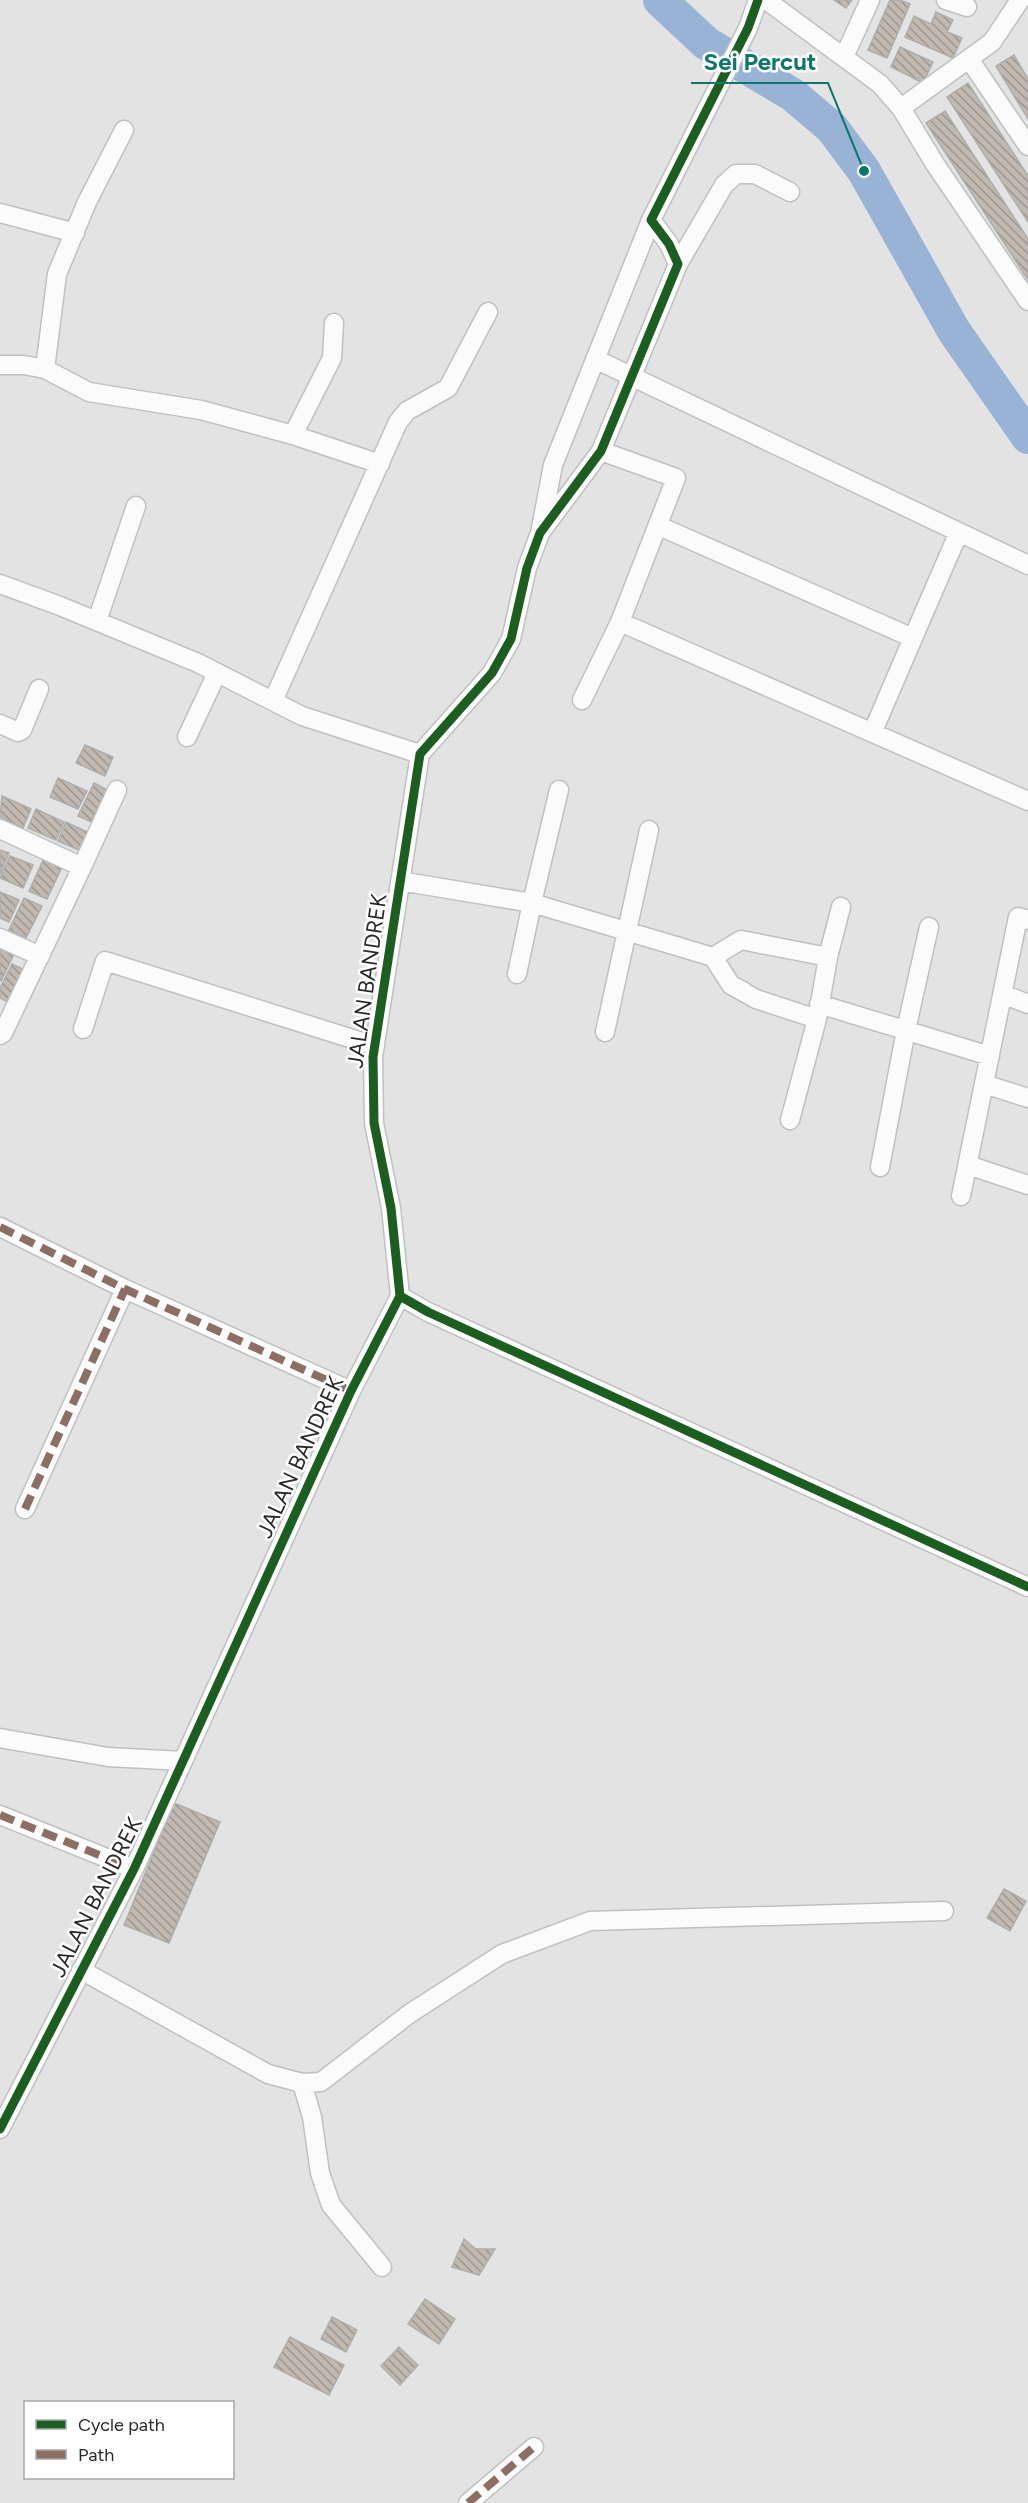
<svg xmlns="http://www.w3.org/2000/svg" width="1028" height="2503" viewBox="0 0 1028 2503" font-family="Figtree,sans-serif">
	<style>
		.lines { fill: none; stroke-linecap: round; stroke-linejoin: round }
		.river { stroke: #98b3d6; stroke-width: 34 }
		.building { fill: url(#building-back-hatch); stroke: #aeaead; stroke-width: 1.5 }
		.minor-casing { stroke: #c0c0c1; stroke-width: 21 }
		.minor { stroke: #fbfbfb; stroke-width: 18 }
		.quiet { stroke: #8d6e63; stroke-width: 8; stroke-dasharray: 15 8; stroke-linecap: butt }
		.cycleway-casing { stroke: #fff; stroke-width: 13 }
		.cycleway { stroke: #1b5e20; stroke-width: 9 }
		.labels { text-anchor: middle; dominant-baseline: central; stroke-width: 5; stroke-linejoin: round; paint-order: stroke }
		.street-label { font-size: 22px; fill: #29292a; stroke: #fff }
		.leader { fill: none; stroke: #0f766e; stroke-width: 2 }
		.callout-dot { fill: #0f766e; stroke: #fff; stroke-width: 2 }
		.callout-label { font-size: 24px; text-anchor: middle; font-weight: bold; fill: #0f766e; stroke: #fff; stroke-width: 5; stroke-linejoin: round; paint-order: stroke }
	</style>
	<defs>
		<pattern id="building-back-hatch" width="6" height="6" patternUnits="userSpaceOnUse" patternTransform="scale(1.5)"><rect width="6" height="6" fill="#c1b9af"/><path d="M-1 5l2 2M0 0l6 6M5-1l2 2" fill="none" stroke="#9d968f"/></pattern>
	</defs>
	<rect width="100%" height="100%" fill="#e3e3e3"/>
	<g class="lines">
		<path class="river" d="M660,0L706,43L793,95L832,128L864,171L954,331L1028,437"/>
	</g>
	<path class="building" d="M834,0H852L846,8Z
		M890,0H900L910,4L887,58L868,50Z
		M936,12L953,20L947,32L962,38L953,58L905,37L914,16L931,24Z
		M900,47L933,62L923,83L891,67Z
		M1014,55L1028,79V119L996,66Z
		M968,83L1028,176V222L947,97Z
		M945,111L1028,239V280L926,123Z
		M85,745L113,757L105,776L76,763Z
		M58,778L87,791L78,809L50,797Z
		M94,783L111,792L96,824L78,816Z
		M2,796L31,809L23,828L0,817Z
		M36,809L64,822L56,840L28,828Z
		M66,822L94,835L86,853L58,841Z
		M0,850L9,853L0,874Z
		M10,856L33,865L23,888L0,878Z
		M44,858L62,867L47,899L29,891Z
		M0,892L19,900L9,922L0,918Z
		M24,898L42,906L26,938L9,930Z
		M0,940L17,948L1,981L0,980Z
		M12,964L29,972L14,1005L0,998V988Z
		M174,1803L220,1822L169,1943L124,1925Z
		M1004,1889L1026,1901L1010,1931L987,1918Z
		M464,2239L476,2249H495L479,2275L452,2267Z
		M425,2299L455,2319L439,2344L408,2324Z
		M332,2317L357,2330L346,2352L321,2339Z
		M290,2337L344,2365L329,2395L274,2367Z
		M399,2347L418,2365L400,2385L381,2366Z"/>
	<g class="lines">
		<g class="minor-casing">
			<path id="minor" d="M766,0L880,84L901,108L935,164L1028,301
				M946,0L967,7
				M844,57L870,0
				M969,59L1028,146
				M901,108L992,42L1020,0
				M0,213L75,233
				M678,264L724,185L736,174H755L790,192
				M595,359L1028,565
				M0,365H24L45,369L89,392L201,410L293,435L380,464
				M45,369L57,274L87,202L124,130
				M293,435L332,358L334,323
				M659,526L913,638L958,534
				M541,528L553,465L651,220
				M0,584L60,606L198,663L302,716L420,754
				M97,621L136,506
				M620,622L1028,801
				M582,700L620,622L676,478L601,451
				M273,701L398,422L407,411L448,388L488,312
				M0,724L18,732L22,730L39,689
				M873,731L913,638
				M187,737L217,673
				M420,754L492,673L511,639L527,568L540,533L601,451L678,264L669,244L651,220L748,28L758,0
				M0,829L82,867L3,1033L0,1035
				M82,867L117,790
				M400,881L532,903L559,790
				M0,938L40,956
				M713,957L741,940L828,957L841,907
				M517,974L532,903L713,957L731,985
				M743,991L731,985L756,999L817,1019L790,1120
				M1003,994L1028,1004
				M819,1004L990,1056
				M818,1015L828,957
				M83,1029L105,961L375,1046
				M605,1032L649,830
				M984,1084L1028,1098
				M968,1165L1028,1185
				M880,1167L906,1030L929,927
				M961,1196L1018,917L1028,920
				M0,1227L125,1289L351,1391
				M400,1296L428,1312L1028,1587
				M25,1509L125,1289
				M0,1738L108,1757L183,1761
				M0,1815L134,1869
				M81,1970L268,2074L302,2083L321,2082L409,2014L502,1954L590,1921L944,1911
				M302,2083L312,2117L320,2173L331,2205L382,2267
				M0,2129L134,1869L351,1391L400,1296L391,1208L374,1123L373,1057L420,754
				M468,2503L534,2447"/>
		</g>
		<use href="#minor" class="minor"/>
		<path class="quiet" d="M0,1227L125,1289L351,1391
			M25,1509L125,1289
			M0,1815L134,1869
			M468,2503L534,2447"/>
		<g class="cycleway-casing">
			<path id="cycleway" d="M400,1296L428,1312L1028,1587
				M0,2129L134,1869L351,1391L400,1296L391,1208L374,1123L373,1057L420,754L492,673L511,639L527,568L540,533L601,451L678,264L669,244L651,220L748,28L758,0"/>
		</g>
		<use href="#cycleway" class="cycleway"/>
	</g>
	<g class="labels">
		<g class="street-label">
			<text transform="translate(367 981) rotate(-82)">JALAN BANDREK</text>
			<text transform="translate(300 1457) rotate(-65)">JALAN BANDREK</text>
			<text transform="translate(96 1897) rotate(-63)">JALAN BANDREK</text>
		</g>
	</g>
	<path class="leader" d="M864 171L828 83H691"/>
	<circle class="callout-dot" cx="864" cy="171" r="6"/>
	<g class="callout-label">
		<text x="760" y="70">Sei Percut</text>
	</g>
	<rect x="24" y="2401" width="210" height="78" fill="#ffffff" stroke="#a9a9aa" stroke-width="1.5"/>
	<rect x="36" y="2420" width="30" height="9" fill="#1b5e20" stroke="#a9a9aa" stroke-width="1.5"/>
	<text x="78" y="2431" font-size="18" fill="#29292a">Cycle path</text>
	<rect x="36" y="2450" width="30" height="9" fill="#8d6e63" stroke="#a9a9aa" stroke-width="1.5"/>
	<text x="78" y="2461" font-size="18" fill="#29292a">Path</text>
</svg>
